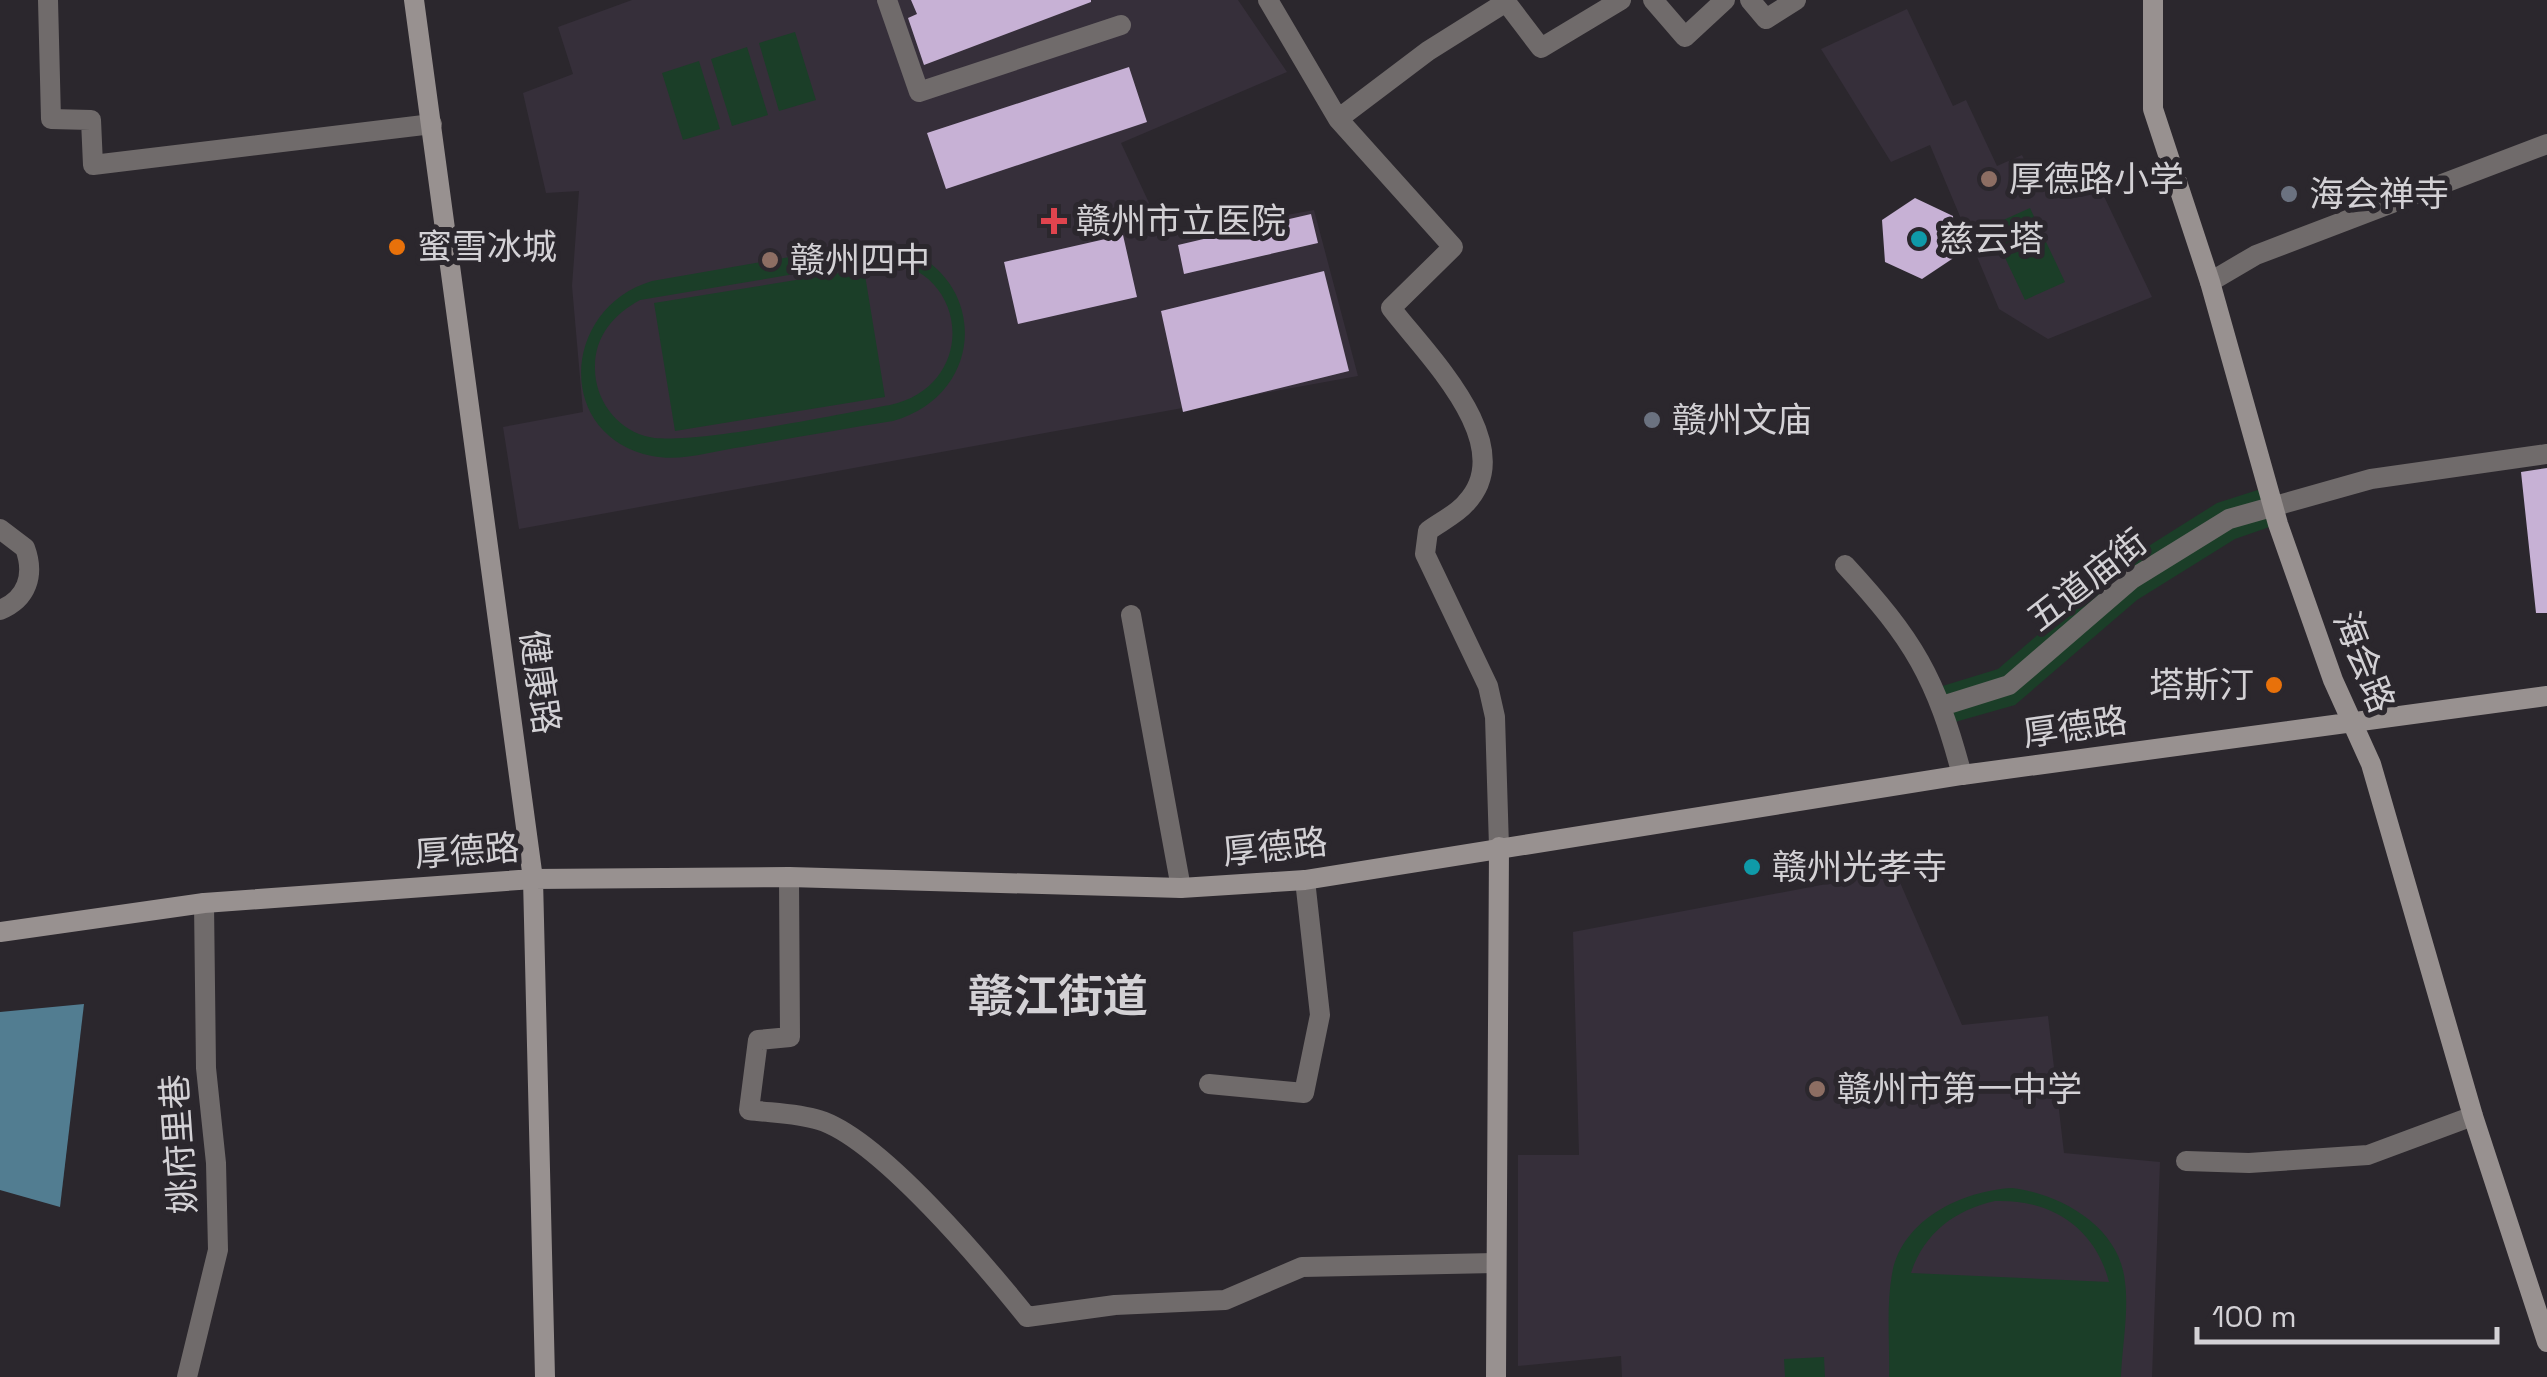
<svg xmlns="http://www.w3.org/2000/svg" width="2547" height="1377" viewBox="0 0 2547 1377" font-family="'Space Grotesk','Noto Sans SC',sans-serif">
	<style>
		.built { fill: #362f3a }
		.green { fill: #1b3e28; fill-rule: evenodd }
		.water { fill: #527d91 }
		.building { fill: #c7b1d5 }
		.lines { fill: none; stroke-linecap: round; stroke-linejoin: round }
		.street { stroke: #706b6b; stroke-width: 20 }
		.secondary { stroke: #989190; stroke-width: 20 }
		.education-dot { fill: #8d6e63; stroke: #2b272d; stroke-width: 4 }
		.worship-dot { fill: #6b7280; stroke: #2b272d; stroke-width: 4 }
		.health-dot { fill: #e0444e; stroke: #2b272d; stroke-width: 4 }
		.culture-dot { fill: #0f9aa8; stroke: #2b272d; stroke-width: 4 }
		.food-dot { fill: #e8710a; stroke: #2b272d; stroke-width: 4 }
		.labels { text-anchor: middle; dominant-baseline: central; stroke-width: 10; stroke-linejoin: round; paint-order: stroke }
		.poi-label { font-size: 35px; fill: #d3d1d5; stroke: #2b272d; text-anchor: start }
		.street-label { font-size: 35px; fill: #d3d1d5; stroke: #2b272d }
		.district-label { font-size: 45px; font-weight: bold; fill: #d3d1d5; stroke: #2b272d }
	</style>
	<rect width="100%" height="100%" fill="#2b272d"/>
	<path class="built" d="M632,0H1238L1287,72L1121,143L1165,237L1314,210L1358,376L519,529L503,427L583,412L572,286L579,191L546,193L523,93L573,74L558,27Z
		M1907,9L1953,106L1966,100L1997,166L2022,155L2039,191L2090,167L2152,297L2048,339L1999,309L1930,145L1891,162L1821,49Z
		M1895,871L1962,1025L2048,1016L2064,1153L2160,1162L2152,1377H1622L1621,1356L1518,1366V1155H1579L1573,932Z"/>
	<path class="green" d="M795,32L816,100L779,111L759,43Z
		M747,47L768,115L732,126L711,59Z
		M699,61L720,129L683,140L662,73Z
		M2030,208L2065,282L2025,300L1990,226Z
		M889,244C988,268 991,393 893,421C843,429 792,438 742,447C713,451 681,462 652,456C554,436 561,308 652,281L859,245ZM878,260C970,265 980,385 890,405C843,413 681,448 645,436C615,427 594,398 595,366C595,336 614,314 640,300Z
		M864,269L885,397L675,431L654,303Z
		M2267,487L2278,524L2235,539L2137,600L2015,705L1948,724L1936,688L1998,669L2120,564L2217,503Z
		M2012,1188C2061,1194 2120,1227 2125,1282C2129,1312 2122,1347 2121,1377H1889C1890,1344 1886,1307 1892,1274C1902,1219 1962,1191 2012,1188ZM1995,1201C2050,1199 2095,1227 2109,1282L1911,1273C1924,1233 1955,1210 1995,1201Z
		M1824,1357L1825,1377H1785L1784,1359Z"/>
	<path class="water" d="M84,1004L60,1207L0,1190V1012Z"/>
	<path class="building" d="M911,0H1091V2L924,65L908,18L917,14Z
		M1129,67L1147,122L946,189L927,133Z
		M1915,198L1953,216L1955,257L1922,279L1885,262L1882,220Z
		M1311,214L1318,243L1184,274L1178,245Z
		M1123,235L1137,297L1018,324L1004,262Z
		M1324,271L1349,371L1183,412L1161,311Z
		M2547,468V613H2536L2521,472Z"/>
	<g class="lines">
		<path class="street" d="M48,0L51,119L91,120L93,165L432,124
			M887,0L919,92L1121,25
			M1268,0L1338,119L1428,51L1506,2L1541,48L1621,0
			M1653,0L1685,37L1725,0
			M1750,0L1766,19L1796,0
			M1338,119L1453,247L1391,308C1426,354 1521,445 1466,503C1457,514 1440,522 1428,531L1425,554L1488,686L1495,717L1499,847
			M2210,282L2256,255L2547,144
			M0,529L25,548C35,575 27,599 0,610
			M1845,565C1914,640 1936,677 1962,775
			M1131,615L1181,888
			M1942,706L2009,685L2132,579L2229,519L2371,479L2547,454
			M789,877L790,1037L758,1040L749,1110C771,1113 797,1113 819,1120C879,1138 986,1266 1027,1317L1115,1305L1225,1300L1302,1267L1495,1263
			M1209,1084L1304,1093L1320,1015L1305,880
			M2186,1161L2249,1163L2368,1155L2473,1116
			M187,1377L218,1250L216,1163L206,1068L204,903"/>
		<path class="secondary" d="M414,0L533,879L545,1377
			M2153,0V109L2210,282L2278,524L2333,680L2371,764L2473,1116L2547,1342
			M0,932L204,903L533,879L789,877L1181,888L1305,880L1962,775L2547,696
			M1496,1377L1499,847"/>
	</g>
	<g class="education-dot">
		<circle cx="1989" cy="179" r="10"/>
		<circle cx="770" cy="260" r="10"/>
		<circle cx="1817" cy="1089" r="10"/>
	</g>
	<g class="worship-dot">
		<circle cx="2289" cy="194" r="10"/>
		<circle cx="1652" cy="420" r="10"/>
	</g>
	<path class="health-dot" d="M1049 206h10v10h10v10h-10v10h-10v-10h-10v-10h10z"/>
	<g class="culture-dot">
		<circle cx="1919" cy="239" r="10"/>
		<circle cx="1752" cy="867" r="10"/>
	</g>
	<g class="food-dot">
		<circle cx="397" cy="247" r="10"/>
		<circle cx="2274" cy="685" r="10"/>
	</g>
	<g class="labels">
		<g class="poi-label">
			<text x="2009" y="179">厚德路小学</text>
			<text x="2309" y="194">海会禅寺</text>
			<text x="1076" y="221">赣州市立医院</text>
			<text x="1939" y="239">慈云塔</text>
			<text x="417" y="247">蜜雪冰城</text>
			<text x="790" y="260">赣州四中</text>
			<text x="1672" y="420">赣州文庙</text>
			<text x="2254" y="685" text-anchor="end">塔斯汀</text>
			<text x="1772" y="867">赣州光孝寺</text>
			<text x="1837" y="1089">赣州市第一中学</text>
		</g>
		<g class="street-label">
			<text transform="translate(2087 580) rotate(-38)">五道庙街</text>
			<text transform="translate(2364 662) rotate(68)">海会路</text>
			<text transform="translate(540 682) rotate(82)">健康路</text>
			<text transform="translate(2075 727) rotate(-8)">厚德路</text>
			<text transform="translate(1275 847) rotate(-6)">厚德路</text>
			<text transform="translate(467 851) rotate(-4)">厚德路</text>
			<text transform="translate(179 1144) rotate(-94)">姚府里巷</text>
		</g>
		<g class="district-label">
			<text x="1058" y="996">赣江街道</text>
		</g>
	</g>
	<path d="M2197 1327v15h300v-15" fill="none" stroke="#d3d1d5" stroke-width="5"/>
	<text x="2212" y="1327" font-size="30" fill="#d3d1d5" stroke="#2b272d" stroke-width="8" paint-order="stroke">100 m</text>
</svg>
